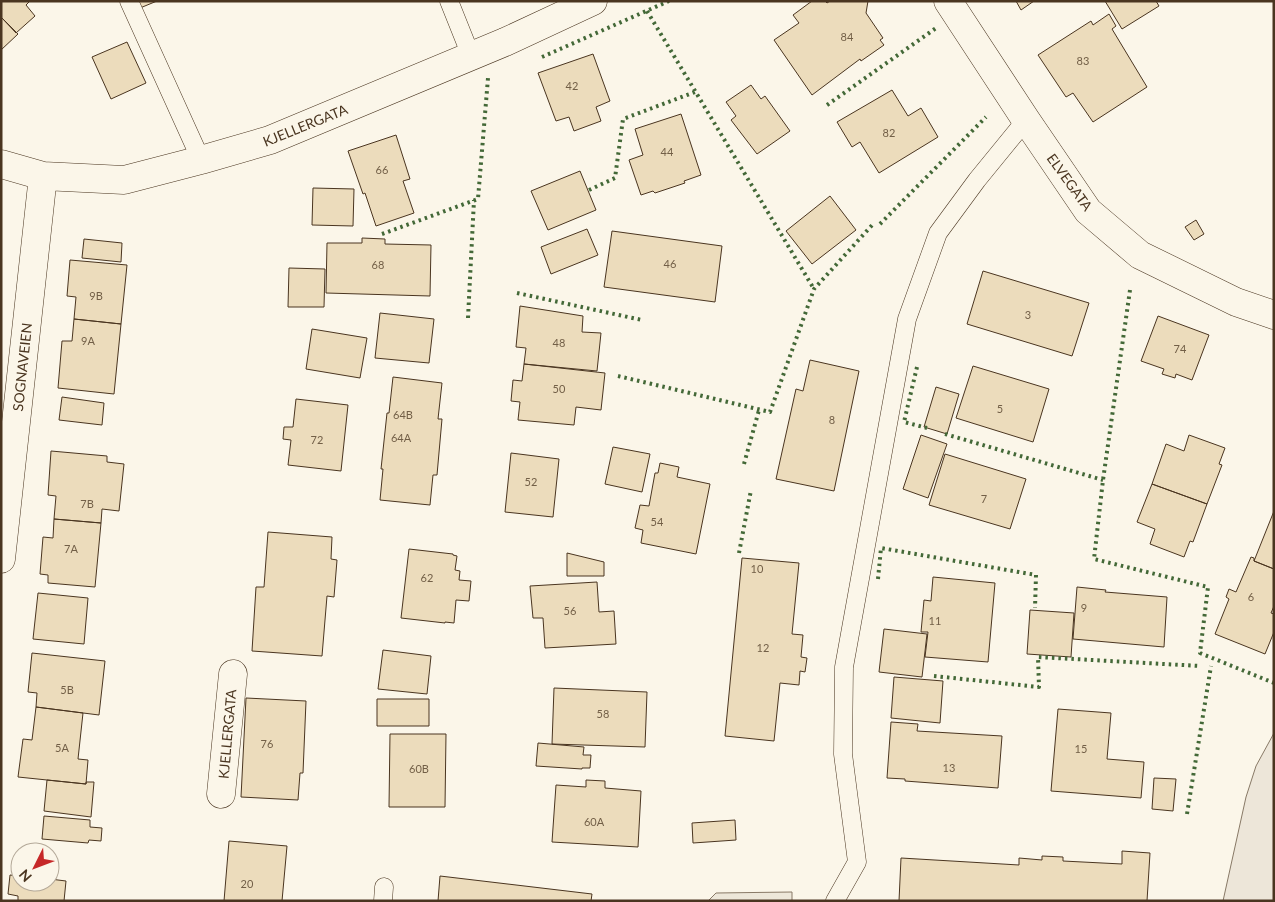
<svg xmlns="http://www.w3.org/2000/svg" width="1275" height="902" viewBox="0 0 1275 902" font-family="Lato,sans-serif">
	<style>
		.green { fill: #ede6d9; stroke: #887966 }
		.parking { fill: #ede7d9; stroke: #887966 }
		.building { fill: #ecdcbc; stroke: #4a3520 }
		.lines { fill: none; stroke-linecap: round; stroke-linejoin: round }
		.lane-casing { stroke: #4a3520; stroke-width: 19 }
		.street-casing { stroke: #4a3520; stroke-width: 29 }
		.lane { stroke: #fbf6e9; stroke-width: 18 }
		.street { stroke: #fbf6e9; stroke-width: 28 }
		.hedge { stroke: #436837; stroke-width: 4; stroke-dasharray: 2.5 4; stroke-linecap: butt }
		.labels { text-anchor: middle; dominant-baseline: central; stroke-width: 4; stroke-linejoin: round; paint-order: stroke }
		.number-label { font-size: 11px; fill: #725f47 }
		.street-label { font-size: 14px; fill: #4a3520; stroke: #fbf6e9 }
	</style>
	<rect width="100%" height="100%" fill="#fbf6e9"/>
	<path class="green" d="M1274,733V901H1223L1246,797L1256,766Z"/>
	<path class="parking" d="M792,892V901H708L716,893Z"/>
	<path class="building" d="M1,1H30L26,5L35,16L16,33L1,17Z
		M137,1H157L140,8Z
		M812,1H825L827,3L830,1H868L866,13L883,38L880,40L884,45L861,61L860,59L812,95L774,40L799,23L793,15Z
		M1016,1H1034L1021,10Z
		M1105,1H1156L1159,6L1122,29Z
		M1109,14L1116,26L1112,29L1147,87L1093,122L1073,93L1066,97L1038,55L1091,21L1093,25Z
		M1,17L18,34L1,50Z
		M127,42L146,83L111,99L92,57Z
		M593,54L610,101L596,107L601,121L574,131L569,117L556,121L538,73Z
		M751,85L761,99L765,96L790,131L757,154L731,120L736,116L726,102Z
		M892,90L908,116L921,108L938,137L879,173L860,142L852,147L837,122Z
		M681,114L701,175L684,181L685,183L655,193L653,191L641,195L629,160L643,155L635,129Z
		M396,135L410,179L403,181L414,213L376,226L365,193L363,194L348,151Z
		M580,171L596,210L548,230L531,191Z
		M313,188L354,189L353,226L312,225Z
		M830,196L856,230L812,264L786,231Z
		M1196,220L1204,234L1194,240L1185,227Z
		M587,229L598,255L551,274L541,247Z
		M612,231L722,246L715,302L604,287Z
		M362,238L385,239V244L431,245L430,296L326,293L327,243H362Z
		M84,239L122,243L121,262L82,258Z
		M70,260L127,265L121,324L74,319L76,297L67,296Z
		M289,268L325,269L324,307H288Z
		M983,271L1089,303L1072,356L967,324Z
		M520,306L583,316L582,332L601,333L597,371L524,364L526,348L516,347Z
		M380,313L434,319L429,363L375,358Z
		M1158,316L1209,335L1192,380L1176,374L1175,378L1162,374L1164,369L1141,361Z
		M74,319L121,324L114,394L58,388L62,341H72Z
		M312,329L367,338L360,378L306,369Z
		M810,360L859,371L834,491L776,479L796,389L803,391Z
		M524,364L605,373L601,410L576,407L574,425L518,420L520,402L511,401L513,380L522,381Z
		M973,366L1049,389L1033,442L956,418Z
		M393,377L442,383L438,419H442L437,475H433L430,505L380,500L383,469H381L387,413H389Z
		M936,387L959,394L947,434L924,427Z
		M62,397L104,403L102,425L59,420Z
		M296,399L348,405L341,471L288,465L291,440L283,439L284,427H293Z
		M921,435L947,444L928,498L903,489Z
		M1189,435L1225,448L1219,464L1222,465L1207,504L1152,484L1166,444L1184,451Z
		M613,447L650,454L642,492L605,484Z
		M51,451L107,456V462L124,464L119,511L102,509L101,523L54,519L56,496L48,495Z
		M511,453L559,459L553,517L505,512Z
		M945,454L1026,479L1010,529L929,505Z
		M660,463L679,467L677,477L710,484L696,554L641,543L643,530L635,528L640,505L649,506L655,473H658Z
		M1152,484L1207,504L1193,542L1190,541L1184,557L1150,544L1155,529L1137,522Z
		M1274,511V569L1254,561Z
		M54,519L101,523L95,587L48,583V575L40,574L43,537L53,538Z
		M268,532L332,537L331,559L337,560L334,597L327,596L322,656L252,651L256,587H264Z
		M409,549L453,554V555L457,556L455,570L460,571L459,580L471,581L469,601L456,600L454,623L445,622V623L401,618Z
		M567,553L604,562V576H567Z
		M1251,557L1254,558V561L1274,569V606L1271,613L1274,614V632L1265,654L1215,634L1229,599L1226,597L1229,589L1236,592Z
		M742,558L799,563L792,634L803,635L801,657L807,658L805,672L800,671L799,685L780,683L774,741L725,736Z
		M933,577L995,583L988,662L925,657L928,632H921L924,600L931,601Z
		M597,582L599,612L614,611L616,644L545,648L543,618H533L530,586Z
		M1077,587L1106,590L1105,592L1167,597L1164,647L1073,639Z
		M38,593L88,598L84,644L33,639Z
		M1030,610L1074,613L1071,657L1027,654Z
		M884,629L927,634L922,677L879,672Z
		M383,650L431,656L427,694L378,689Z
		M32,653L105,661L99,715L36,707L37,693L28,692Z
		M894,677L943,681L940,723L891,718Z
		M554,688L647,692L645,747L552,744Z
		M246,698L306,701L303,773H300L298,800L241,797Z
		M377,699H429V726H377Z
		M36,707L83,713L78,759L88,760L86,784L18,777L23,739L32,740Z
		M1058,709L1111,713L1107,759L1144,762L1141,798L1051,791Z
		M891,722L918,724L917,731L1002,736L998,788L905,781V779L887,778Z
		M390,734H446L445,807H389Z
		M538,743L584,747L583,755H591L590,768H582V769L536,766Z
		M1154,778L1176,779L1173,811L1152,809Z
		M47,780L86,784V782H94L91,817L44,811Z
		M586,780L605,781V788L641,791L638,847L552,842L556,785L586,787Z
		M44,816L90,820V827L102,828L101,841L89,840L88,843L42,839Z
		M735,820L736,840L693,843L692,823Z
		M229,841L287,846L282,901H224Z
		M1122,851L1150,853L1147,901H899L901,858L1019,865V858L1042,860V856L1063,857V861L1122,864Z
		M10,875L20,876V882H50V879L66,881L64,901H18V896L8,894Z
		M440,876L592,894L591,901H438Z"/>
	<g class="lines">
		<g class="lane-casing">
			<path id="lane" d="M129,1L201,160
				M449,1L471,56
				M383,901L384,887
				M835,901L857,862L843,754L844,667L907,319L938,233L977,180L1026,120"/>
		</g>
		<g class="street-casing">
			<path id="street" d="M948,1L1026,120L1088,211L1140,255L1236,302L1274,315
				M1,164L43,176L124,180L201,160L270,140L505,42L593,1
				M1,559L43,176
				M221,794L233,674"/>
		</g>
		<use href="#lane" class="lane"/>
		<use href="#street" class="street"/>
		<path class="hedge" d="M647,11L814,289
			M542,57L669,1
			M827,105L936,28
			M589,190L615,178L623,119L695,92
			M880,224L986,117
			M382,234L478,199L488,78
			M1130,290L1103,480L1094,559L1208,587L1200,653L1274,683
			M517,293L642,320
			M468,318L474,200
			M917,367L904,422L927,428
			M618,376L770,412L814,289L874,223
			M945,434L1103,480
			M744,464L759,410
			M739,553L751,490
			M878,579L881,548L1036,575L1035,608
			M934,676L1039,687L1038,657L1200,666
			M1187,814L1211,666"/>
	</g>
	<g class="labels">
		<g class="number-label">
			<text x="847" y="36">84</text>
			<text x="1083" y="60">83</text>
			<text x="572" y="85">42</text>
			<text x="889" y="132">82</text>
			<text x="667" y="151">44</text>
			<text x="382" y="169">66</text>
			<text x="670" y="263">46</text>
			<text x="378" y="264">68</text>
			<text x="96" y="295">9B</text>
			<text x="1028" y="314">3</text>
			<text x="88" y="340">9A</text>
			<text x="559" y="342">48</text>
			<text x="1180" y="348">74</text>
			<text x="559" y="388">50</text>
			<text x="1000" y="408">5</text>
			<text x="403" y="414">64B</text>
			<text x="832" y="419">8</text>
			<text x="401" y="437">64A</text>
			<text x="317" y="439">72</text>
			<text x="531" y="481">52</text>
			<text x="984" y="498">7</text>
			<text x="87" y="503">7B</text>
			<text x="657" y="521">54</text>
			<text x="71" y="548">7A</text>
			<text x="757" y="568">10</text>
			<text x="427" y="577">62</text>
			<text x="1251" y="596">6</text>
			<text x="1084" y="607">9</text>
			<text x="570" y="610">56</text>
			<text x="935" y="620">11</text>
			<text x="763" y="647">12</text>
			<text x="67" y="689">5B</text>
			<text x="603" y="713">58</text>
			<text x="267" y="743">76</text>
			<text x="62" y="747">5A</text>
			<text x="1081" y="748">15</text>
			<text x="949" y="767">13</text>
			<text x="419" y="768">60B</text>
			<text x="594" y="821">60A</text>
			<text x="247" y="883">20</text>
		</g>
		<g class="street-label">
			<text transform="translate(305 125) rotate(-22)">KJELLERGATA</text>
			<text transform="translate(1070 182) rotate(54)">ELVEGATA</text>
			<text transform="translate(22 367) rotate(-84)">SOGNAVEIEN</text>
			<text transform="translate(227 734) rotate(-85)">KJELLERGATA</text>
		</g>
	</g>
	<rect width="1275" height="902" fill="none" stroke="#4a3520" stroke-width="5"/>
	<g transform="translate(35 867) rotate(228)"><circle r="24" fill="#fbf6e9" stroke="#b4a999"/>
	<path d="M0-4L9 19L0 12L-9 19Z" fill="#c62828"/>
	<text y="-8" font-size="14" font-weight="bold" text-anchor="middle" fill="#4a3520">N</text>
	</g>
</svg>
